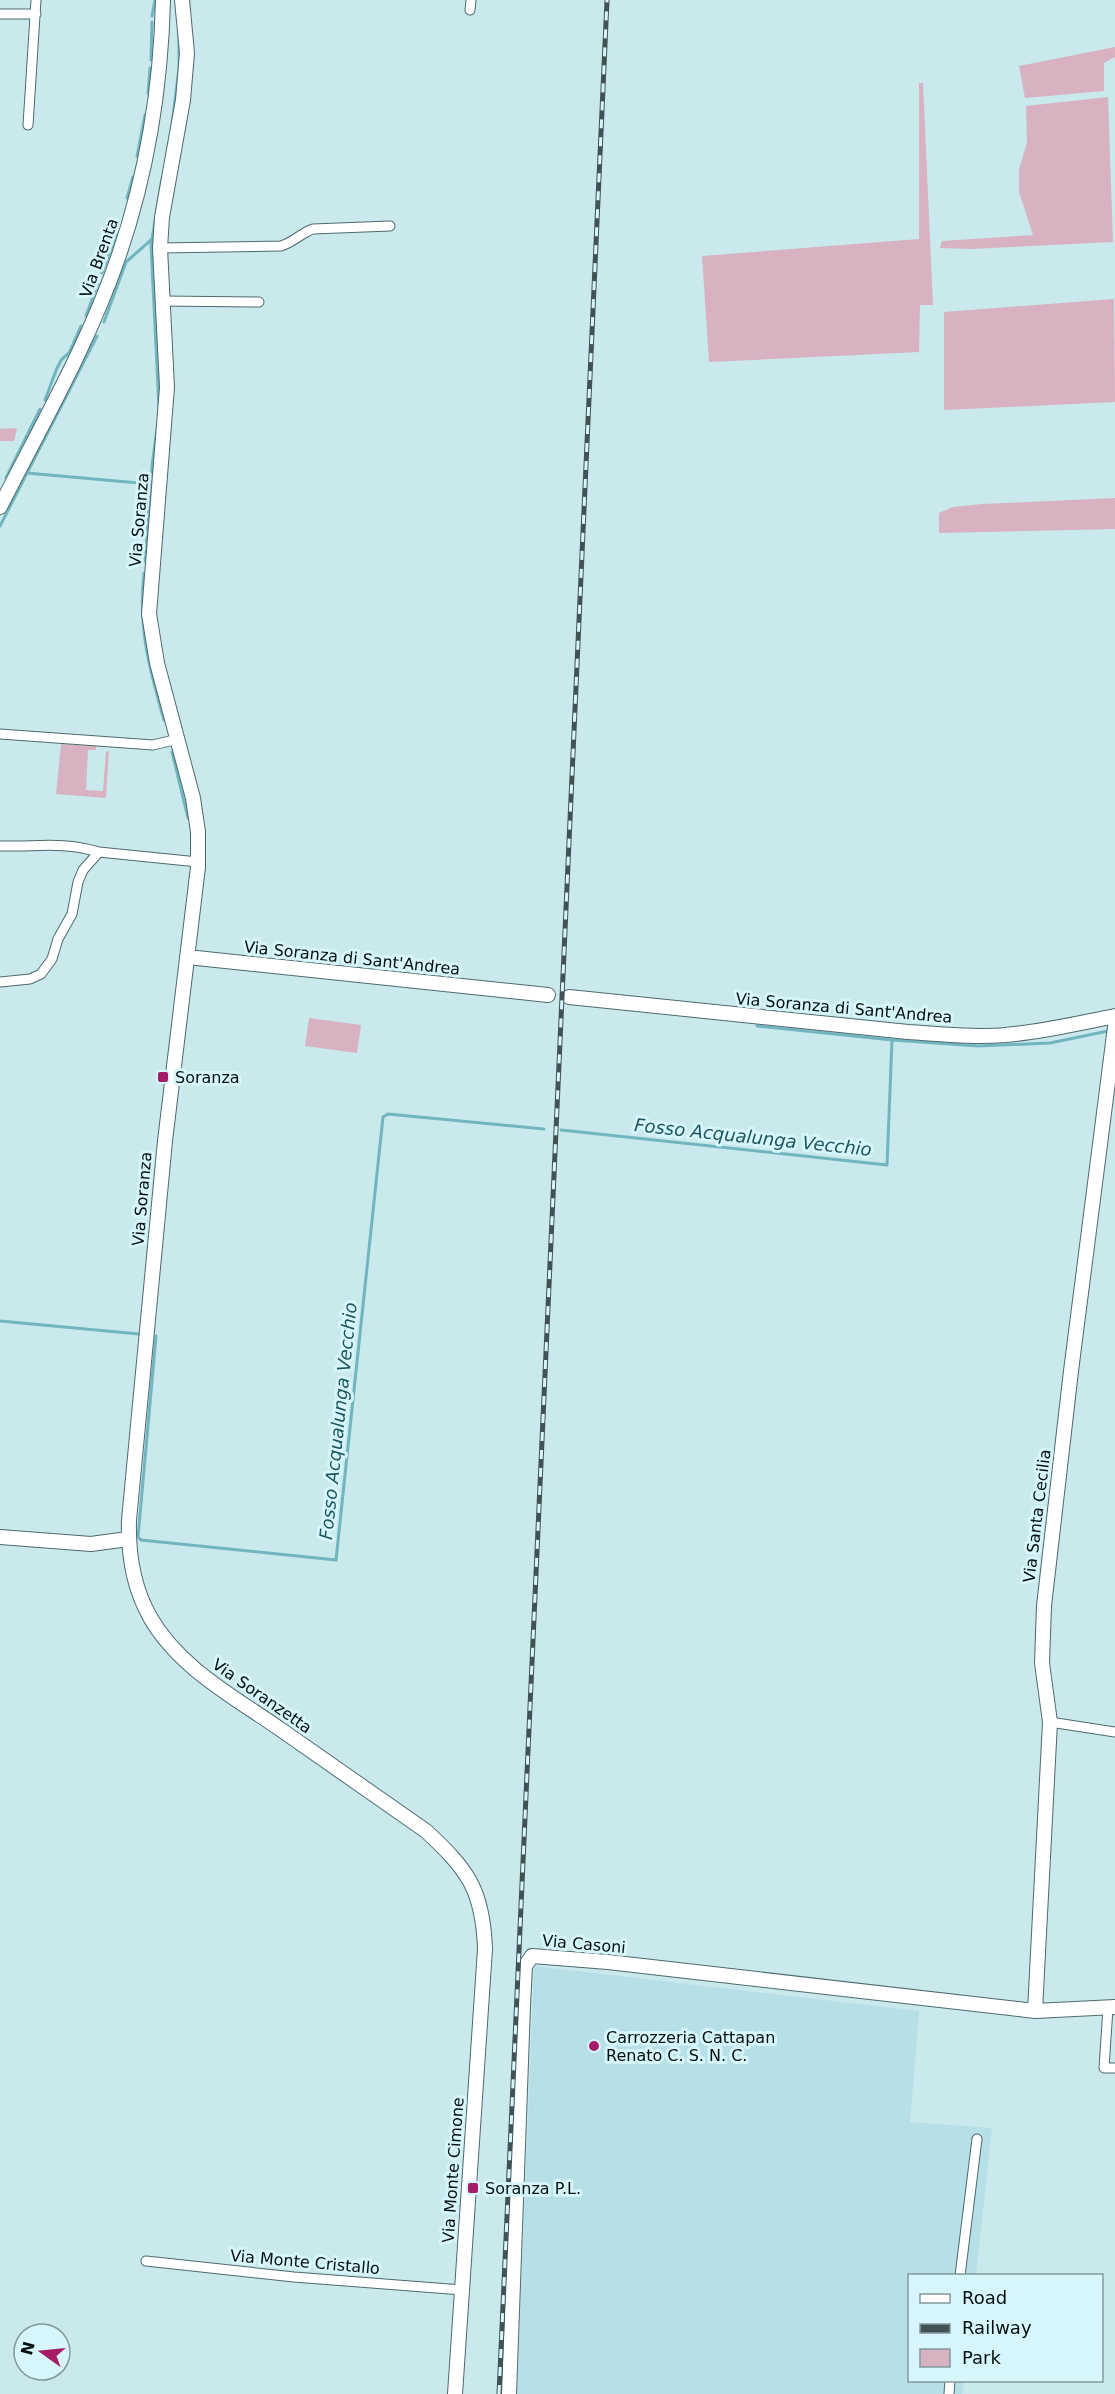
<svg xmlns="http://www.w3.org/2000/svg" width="1115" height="2394" viewBox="0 0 1115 2394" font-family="'DejaVu Sans',sans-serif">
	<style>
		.built { fill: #b6dfe6 }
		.green { fill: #d8b2c0 }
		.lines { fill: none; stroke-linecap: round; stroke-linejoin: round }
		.stream { stroke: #71b6bf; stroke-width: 3 }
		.street-casing { stroke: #4d6a6e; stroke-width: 11 }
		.secondary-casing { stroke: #4d6a6e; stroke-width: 16 }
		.street { stroke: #fff; stroke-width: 9 }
		.secondary { stroke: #fff; stroke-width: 14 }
		.rail-casing { stroke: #415254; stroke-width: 5 }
		.rail { stroke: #d6f6fb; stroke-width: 3; stroke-dasharray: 9; stroke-linecap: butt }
		.poi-dot { fill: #a51d66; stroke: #d6f6fb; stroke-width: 2 }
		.labels { text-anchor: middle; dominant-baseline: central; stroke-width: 6; stroke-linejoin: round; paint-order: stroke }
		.street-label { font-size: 16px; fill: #040e0f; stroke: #d6f6fb }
		.poi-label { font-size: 16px; fill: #040e0f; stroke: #d6f6fb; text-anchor: start }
		.water-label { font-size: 18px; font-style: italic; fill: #1c565e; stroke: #d6f6fb }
	</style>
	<rect width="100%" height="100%" fill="#c9e9ed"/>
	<path class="built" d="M534,1966L919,2011L910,2122L992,2128L976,2275L910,2276V2380L964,2381L962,2394H517Z"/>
	<path class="green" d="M1115,47V57L1104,63V91L1025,98L1019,66Z
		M919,83H923L933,305H920L919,352L709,362L702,256L919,239Z
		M1108,97L1113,242L971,249L940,248L942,241L1033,235L1019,192V169L1027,143L1026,106Z
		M1114,299L1115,402L944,410V312Z
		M17,428L14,441H0V429Z
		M1115,498V529L939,533V513L953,507L982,504Z
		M61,744L96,746V750H88L86,790L103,791L106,752L109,751L106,798L56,794Z
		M309,1018L361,1025L357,1053L305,1046Z"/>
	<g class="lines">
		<path class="stream" d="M152,16L155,0
			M151,60L152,22
			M148,93L150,68
			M172,125L179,68V36
			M137,156L145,115
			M127,198L133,177
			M102,273L117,233
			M86,316L98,283
			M104,322L126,262L151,240
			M45,400L57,368L62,359L69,353L81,326
			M159,407L151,245L162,178
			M27,473L150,484
			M6,478L40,409
			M0,526L97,336
			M145,561L152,466L157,429
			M144,573C138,627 149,668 164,720
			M172,752L188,818
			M757,1026L892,1040L978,1046L1050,1043L1108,1031
			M561,1130L887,1165L892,1040
			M0,1321L139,1334
			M156,1336L138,1537L141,1540L336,1560L383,1117L388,1114L544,1129"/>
		<g class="street-casing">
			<path id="street" d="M470,10L471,0
				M0,14H36
				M28,125L36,0
				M160,248L281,246C294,242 301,233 313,229L390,226
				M162,301L259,302
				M0,734L153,745L178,739
				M0,846C37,847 62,841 99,852
				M0,982L30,979L41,974L52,959L58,939L72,914L78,882L83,870L99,852L198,862
				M1050,1722L1115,1732
				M1108,2008L1104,2068H1115
				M146,2261L294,2277L462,2290
				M960,2276L977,2139
				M949,2394L950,2380"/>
		</g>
		<g class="secondary-casing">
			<path id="secondary" d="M182,0L187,53L183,100L162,217L160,248L167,387L149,614L157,663L193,798L198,832V867L165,1141L129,1520C128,1554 133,1587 150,1617C178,1667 234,1697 280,1729C329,1763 377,1797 426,1831C468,1870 483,1890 485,1949L455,2394
				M0,507C42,424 89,343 119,255C147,173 161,87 163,0
				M187,957L548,995
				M569,997L908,1032C940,1034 973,1038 1005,1035C1042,1032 1079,1023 1115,1016
				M0,1537L91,1544L128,1539
				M1035,2011L1050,1722L1042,1663L1044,1606L1071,1371L1115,1027
				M509,2394L523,2006L525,1966L532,1956L608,1962L1035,2011L1115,2007"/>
		</g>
		<use href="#street" class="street"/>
		<use href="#secondary" class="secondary"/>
		<g class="rail-casing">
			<path id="rail" d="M499,2394L607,0"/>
		</g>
		<use href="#rail" class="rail"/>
	</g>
	<g class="poi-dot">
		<rect x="157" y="1071" width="12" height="12" rx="3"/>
		<circle cx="594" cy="2046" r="6"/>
		<rect x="467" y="2182" width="12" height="12" rx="3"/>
	</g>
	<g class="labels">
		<g class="street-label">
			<text transform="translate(99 258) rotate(-70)">Via Brenta</text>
			<text transform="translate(139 520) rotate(-85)">Via Soranza</text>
			<text transform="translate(352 958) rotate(6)">Via Soranza di Sant'Andrea</text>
			<text transform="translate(844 1008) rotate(5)">Via Soranza di Sant'Andrea</text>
			<text transform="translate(142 1199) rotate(-85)">Via Soranza</text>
			<text transform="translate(1037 1516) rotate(-83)">Via Santa Cecilia</text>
			<text transform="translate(262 1696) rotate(35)">Via Soranzetta</text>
			<text transform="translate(584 1944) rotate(5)">Via Casoni</text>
			<text transform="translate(453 2170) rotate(-86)">Via Monte Cimone</text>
			<text transform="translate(305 2262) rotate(5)">Via Monte Cristallo</text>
		</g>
		<g class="poi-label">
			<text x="175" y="1077">Soranza</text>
			<text x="606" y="2037">Carrozzeria Cattapan<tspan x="606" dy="18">Renato C. S. N. C.</tspan></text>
			<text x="485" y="2188">Soranza P.L.</text>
		</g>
		<g class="water-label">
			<text transform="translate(753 1137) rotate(6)">Fosso Acqualunga Vecchio</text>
			<text transform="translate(338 1421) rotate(-84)">Fosso Acqualunga Vecchio</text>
		</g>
	</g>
	<rect x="908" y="2274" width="195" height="108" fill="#d6f6fb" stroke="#82999d" stroke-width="1.5"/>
	<rect x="920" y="2294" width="30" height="9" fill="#ffffff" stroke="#82999d" stroke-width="1.5"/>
	<text x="962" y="2304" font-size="18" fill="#040e0f">Road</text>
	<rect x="920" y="2324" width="30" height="9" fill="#415254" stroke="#82999d" stroke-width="1.5"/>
	<text x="962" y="2334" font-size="18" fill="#040e0f">Railway</text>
	<rect x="920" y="2349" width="30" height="18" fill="#d8b2c0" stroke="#82999d" stroke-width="1.5"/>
	<text x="962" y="2364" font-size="18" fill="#040e0f">Park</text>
	<g transform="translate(42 2352) rotate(285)"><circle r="28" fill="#d6f6fb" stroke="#82999d" stroke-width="1.5"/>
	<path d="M0-4.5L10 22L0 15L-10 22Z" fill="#a51d66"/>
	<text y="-9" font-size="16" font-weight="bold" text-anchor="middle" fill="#040e0f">N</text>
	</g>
</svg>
